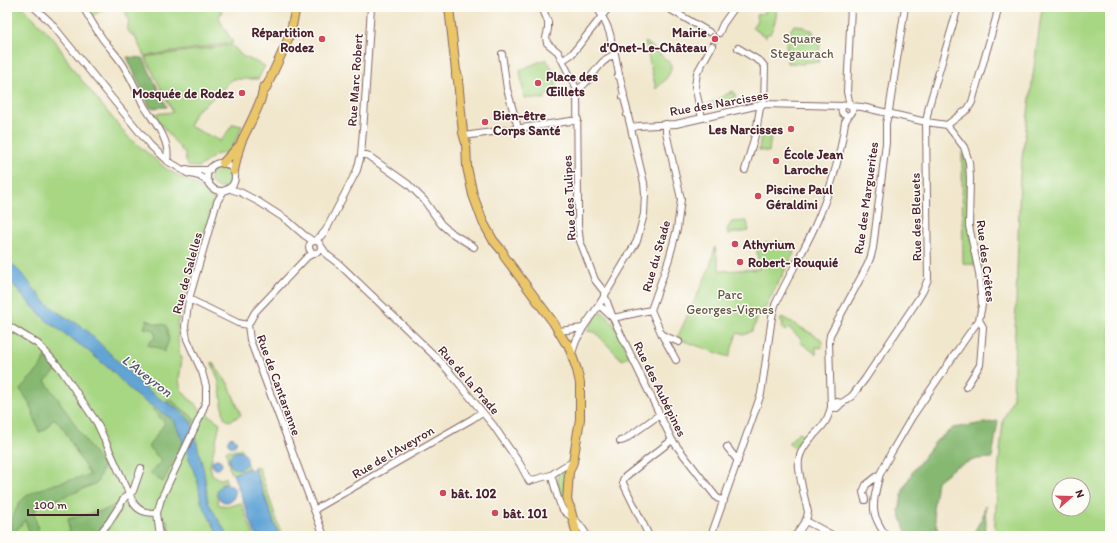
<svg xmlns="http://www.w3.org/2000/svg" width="1117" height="543" viewBox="0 0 1117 543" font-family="Itim,sans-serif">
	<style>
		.green { fill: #a8d784; stroke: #797b58; fill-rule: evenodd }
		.forest { fill: #86b872; stroke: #686c4e }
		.water { fill: #62a4d6; stroke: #566280 }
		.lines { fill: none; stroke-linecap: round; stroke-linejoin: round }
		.minor-tunnel { stroke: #d0bfad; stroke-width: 6; stroke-dasharray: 6 3; stroke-linecap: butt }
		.minor-casing { stroke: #846564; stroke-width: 8 }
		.major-casing { stroke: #846564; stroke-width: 10 }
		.minor { stroke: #fff; stroke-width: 6 }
		.major { stroke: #eac669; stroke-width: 8 }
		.poi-dot { fill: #d1495b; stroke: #fdfcf7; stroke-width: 1.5 }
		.labels { text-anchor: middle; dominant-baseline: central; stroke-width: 3; stroke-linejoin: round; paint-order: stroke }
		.poi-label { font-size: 13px; font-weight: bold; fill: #4a1f2b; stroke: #fdfcf7; text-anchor: start }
		.park-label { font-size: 13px; fill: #665646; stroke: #fdfcf7 }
		.street-label { font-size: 13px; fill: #4a1f2b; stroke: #fdfcf7 }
		.water-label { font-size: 14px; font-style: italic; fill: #54546f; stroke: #fdfcf7 }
	</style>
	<rect width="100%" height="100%" fill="#fdfcf7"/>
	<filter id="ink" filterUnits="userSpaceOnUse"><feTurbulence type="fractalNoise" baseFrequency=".025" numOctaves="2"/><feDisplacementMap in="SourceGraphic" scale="8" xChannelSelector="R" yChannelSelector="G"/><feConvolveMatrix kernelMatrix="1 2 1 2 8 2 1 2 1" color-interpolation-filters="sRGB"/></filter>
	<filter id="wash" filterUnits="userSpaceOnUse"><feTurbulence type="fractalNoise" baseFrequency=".012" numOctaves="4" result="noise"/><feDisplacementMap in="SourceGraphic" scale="16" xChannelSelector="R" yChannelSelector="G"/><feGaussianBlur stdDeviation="0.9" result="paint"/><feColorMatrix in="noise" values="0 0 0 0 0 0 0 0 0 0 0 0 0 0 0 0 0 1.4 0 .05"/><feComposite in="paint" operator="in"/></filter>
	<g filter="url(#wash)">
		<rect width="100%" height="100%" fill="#f1e7cd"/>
		<path class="green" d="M7,7H23L54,39L75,72L128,137L168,170L203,189L214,200L177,325L179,353L182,358L179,380L181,389L187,397L196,404L199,409L220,423L210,466L212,474C216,477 221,482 225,477L227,483L221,484L222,486C215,491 217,498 219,505L230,506L241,503L254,536H7Z
			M87,7H108L92,16Z
			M124,7H218L219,9H221L222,13L220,14L219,19L233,43L144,56L135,36C128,34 126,28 129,22Z
			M765,7H775C779,16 773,26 770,34H766V37L752,28L757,20L756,16L757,14L765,13Z
			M1042,7H1110V536H994L999,462L1003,421L1013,398L1020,174ZM1059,485H1083V509H1059Z
			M794,25L804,26L807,29L812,30L814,35L820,38L819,62H804V64L787,63L786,38Z
			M646,42L671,64C672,75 663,82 656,89L645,43Z
			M232,45L242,56L265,66L258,79H233L212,99L196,111L189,126L221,141L233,124L242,126L234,144L228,154H217L199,167H190L188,166L186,162L185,154L155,117L154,114L173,112L145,57Z
			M546,59L554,71L557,93L545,95V99L524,98L520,70Z
			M733,91L736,97L711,109L708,104Z
			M761,133L771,134L769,152L759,150Z
			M962,152L966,162L968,214L975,265L963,263Z
			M210 177a11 11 0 1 1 22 0a11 11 0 1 1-22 0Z
			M747,221L749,231L728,234L727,229L732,222Z
			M779,242C787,243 791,246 794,253L765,308L766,312L758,317L752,331L744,335L737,333L729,357L681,340L678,336L710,267L715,247L720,271L759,269L756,244Z
			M601,312C614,316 623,344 629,356L622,360L595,332L587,331L596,314Z
			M782,317L823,340L821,348L816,347V354L800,342L801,339L788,327L786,331L782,329L783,322L780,321Z
			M212,362L229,385L241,415L230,421L227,420L224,417L219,382L212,363Z
			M799,432L803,436L794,448L788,443Z
			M241,448L243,453L241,452L246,464V462L249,468L233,474L230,472L226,451Z
			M254,466L259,468L281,532L278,533Z
			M567,466L566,507H565C558,498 557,483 558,472Z"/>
		<path class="forest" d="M127,57L143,58L167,107L150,108Z
			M147,320L157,324L166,325L169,340L164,352L158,348L147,345L151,341L155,338V331L151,329L144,328Z
			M46,357L61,366L45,381L58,399L103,467L97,483L76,492L38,506L34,513L40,536H31L25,520L15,532L14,536H7C10,527 15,508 21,501C33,487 72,480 90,475L79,457L65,431L54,418L45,430L39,432L30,404L20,389L39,369Z
			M170,399L195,419L163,482L149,473L162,461L148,447L165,423L152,409Z
			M998,421L992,458L977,459L955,467L937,481L933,510L939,536H910L905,530L899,511L903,490L913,471L936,441L953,428Z
			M115,505L121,510L103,536H69L68,519L105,510Z
			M985,505L986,524L984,536H972L983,516Z
			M161,518L167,520L171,536H163Z"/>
		<path class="water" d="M7,259L23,275L46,303L65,317L82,326L145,388L159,398L178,409L186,417L192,424L204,472L208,502L228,536H219L201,502L198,483L182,439L174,420L135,395L113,372L87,350L46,320L19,292L7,276Z
			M227.5 442a4.5 4.5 0 1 1 9 0a4.5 4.5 0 1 1-9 0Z
			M229 460a9 9 0 1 1 18 0a9 9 0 1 1-18 0Z
			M212 464a5 5 0 1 1 10 0a5 5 0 1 1-10 0Z
			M249,468L250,470L254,468L278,533L269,536H256L233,474Z
			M217 493a9 9 0 1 1 18 0a9 9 0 1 1-18 0Z"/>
	</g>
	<g filter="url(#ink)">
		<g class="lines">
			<path class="minor-tunnel" d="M712,46L719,33"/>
			<g class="minor-casing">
				<path id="minor" d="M34,7L50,22L150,145L167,161L178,167L187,173L199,176L209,182
					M83,7C89,17 95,28 102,38C110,49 120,58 126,70C133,81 138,94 144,106C154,122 171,140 167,161
					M542,7L548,22V29L546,38L547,43L558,52L577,90L578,199V225L580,241L595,280L602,289L606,292
					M666,7L709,32
					M719,33L723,24L735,7
					M738,48L761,62L765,67L764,104L760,108L756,132L745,170
					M502,54L507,89L518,128
					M563,60L572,54L606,11H600
					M577,90C592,82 598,59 615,55
					M841.5 110a5.5 5.5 0 1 1 11 0a5.5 5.5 0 1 1-11 0Z
					M850,105L847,92L851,7
					M851,106L862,107L926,122L947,125
					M702,118L695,86L697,73L712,46
					M947,125L968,109L972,102L996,18L998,7
					M631,128L638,126L676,124L764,104L843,106
					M464,136L578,120
					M361,155H367L408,184L424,200L441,224L450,232L474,247
					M207 177a14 14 0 1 1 28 0a14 14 0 1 1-28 0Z
					M186,169L191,170H210
					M229,188L233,190L240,192L259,202L287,220L304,235L313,241
					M309 247a6 6 0 1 1 12 0a6 6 0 1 1-12 0Z
					M317,241L318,238L321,236L326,230L357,170L361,155L364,118L371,7
					M321,246L327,255L339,264L438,359L452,375L493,425L520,464L529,481L551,475C555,485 558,505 564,511C565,513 567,513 569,515C576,520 583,528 587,536
					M314,253L307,257L255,312L248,325L250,340L324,536
					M604,294L613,318L672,440L713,493L717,498L724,501
					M189,299L238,323L248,325
					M599,305L612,317
					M651,310L669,259L677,229L681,199L666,132V124
					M651,310L662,335L676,360
					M613,318L651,310
					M7,325L38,344L60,368L97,423L134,504C140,512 147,513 157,513
					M559,331L583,328
					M662,335L679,342
					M572,353L576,341L583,328L599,305L637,241L644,214L645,194L644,183L628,116L627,115L628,113L624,98L623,97L624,95L620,77L618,76L619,74L613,44L611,42C612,32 602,16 597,7
					M966,387L980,365L983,327L979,320
					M831,401L842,403L837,408L831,407
					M842,403L852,396L865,379L917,301L923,291L928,279L926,122L929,106L958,7
					M620,441L624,440L659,415
					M727,447L738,461
					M880,474C877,485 873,498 874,509C874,517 882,530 886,536
					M551,475L563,467L573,462
					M865,500L863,492L866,485L880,474L891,453L912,417L968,335L979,320L982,305L979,273L969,226L970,178L969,162L964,147L947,125
					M314,510L472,419L482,412
					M806,521L834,536
					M98,536L109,522L125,497L133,491L141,468
					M160,536L157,513L161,499L200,417L206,401V386L202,372L187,339L185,326L189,299L217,202L221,195L225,190
					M649,536L623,483V480L625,477L672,440
					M711,536L761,394L772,317L775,305C787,279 802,254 814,228C829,195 840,159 845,122L849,115
					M795,536C801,528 807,522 808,512C805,499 797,471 799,460C800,451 806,444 811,438C822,427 827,423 831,407L829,342L830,335L867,266L871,256L873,248L886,143V123L889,111L905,7"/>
			</g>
			<g class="major-casing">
				<path id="major" d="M449,7L456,71V76
					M456,71L458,76V80L463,133L466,143L467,167L473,195L483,222L493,240L503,252L504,256L553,322L565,342L568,344L577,370L580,383V419L573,462L569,472L567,501L570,507L577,536
					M265,90L287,42L292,26L296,7
					M223,163L238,147
					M234,171C236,161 238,150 242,140C247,129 264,99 263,88L266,86"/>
			</g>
			<use href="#minor" class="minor"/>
			<use href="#major" class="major"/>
		</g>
	</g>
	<g class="poi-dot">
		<circle cx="322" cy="39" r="4"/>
		<circle cx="715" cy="39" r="4"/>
		<circle cx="538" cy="83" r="4"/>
		<circle cx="242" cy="93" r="4"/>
		<circle cx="485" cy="122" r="4"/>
		<circle cx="791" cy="129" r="4"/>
		<circle cx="776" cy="161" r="4"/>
		<circle cx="758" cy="196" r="4"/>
		<circle cx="735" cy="244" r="4"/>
		<circle cx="740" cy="262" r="4"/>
		<circle cx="443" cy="493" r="4"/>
		<circle cx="495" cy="513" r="4"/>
	</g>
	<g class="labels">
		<g class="poi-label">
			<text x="314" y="32" text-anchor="end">Répartition<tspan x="314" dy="15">Rodez</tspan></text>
			<text x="707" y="32" text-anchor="end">Mairie<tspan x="707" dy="15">d'Onet-Le-Château</tspan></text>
			<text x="546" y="76">Place des<tspan x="546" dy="15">Œillets</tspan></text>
			<text x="234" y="93" text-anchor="end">Mosquée de Rodez</text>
			<text x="493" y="115">Bien-être<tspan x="493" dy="15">Corps Santé</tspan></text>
			<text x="783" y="129" text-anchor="end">Les Narcisses</text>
			<text x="784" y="154">École Jean<tspan x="784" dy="15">Laroche</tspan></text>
			<text x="766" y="189">Piscine Paul<tspan x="766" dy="15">Géraldini</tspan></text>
			<text x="743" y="244">Athyrium</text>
			<text x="748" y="262">Robert- Rouquié</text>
			<text x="451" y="493">bât. 102</text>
			<text x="503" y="513">bât. 101</text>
		</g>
		<g class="park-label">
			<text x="802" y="38">Square<tspan x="802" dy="15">Stegaurach</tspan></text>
			<text x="730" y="294">Parc<tspan x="730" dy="15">Georges-Vignes</tspan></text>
		</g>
		<g class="street-label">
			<text transform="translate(355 80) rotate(-86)">Rue Marc Robert</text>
			<text transform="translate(719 103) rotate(-10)">Rue des Narcisses</text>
			<text transform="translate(569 198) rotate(-93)">Rue des Tulipes</text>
			<text transform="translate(866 198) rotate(-82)">Rue des Marguerites</text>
			<text transform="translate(916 217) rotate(-91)">Rue des Bleuets</text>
			<text transform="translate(656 256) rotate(-74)">Rue du Stade</text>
			<text transform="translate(986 261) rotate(83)">Rue des Crêtes</text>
			<text transform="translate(187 273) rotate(-75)">Rue de Salelles</text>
			<text transform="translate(469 380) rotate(49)">Rue de la Prade</text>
			<text transform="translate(279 385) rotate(70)">Rue de Cantaranne</text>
			<text transform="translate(660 389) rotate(64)">Rue des Aubépines</text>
			<text transform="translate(393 452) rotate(-30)">Rue de l'Aveyron</text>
		</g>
		<g class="water-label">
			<text transform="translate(147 376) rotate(38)">L'Aveyron</text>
		</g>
	</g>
	<rect width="1117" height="543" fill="none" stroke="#fdfcf7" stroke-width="24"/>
	<g transform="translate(1071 497) rotate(70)"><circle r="19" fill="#fdfcf7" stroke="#b5a4a5"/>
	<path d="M0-3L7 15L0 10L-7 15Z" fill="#d1495b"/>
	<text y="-6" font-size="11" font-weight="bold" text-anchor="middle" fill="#4a1f2b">N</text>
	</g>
	<path d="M28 509v6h70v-6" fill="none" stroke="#4a1f2b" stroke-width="2"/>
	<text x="34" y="509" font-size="12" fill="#4a1f2b" stroke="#fdfcf7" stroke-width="3" paint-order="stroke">100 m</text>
</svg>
